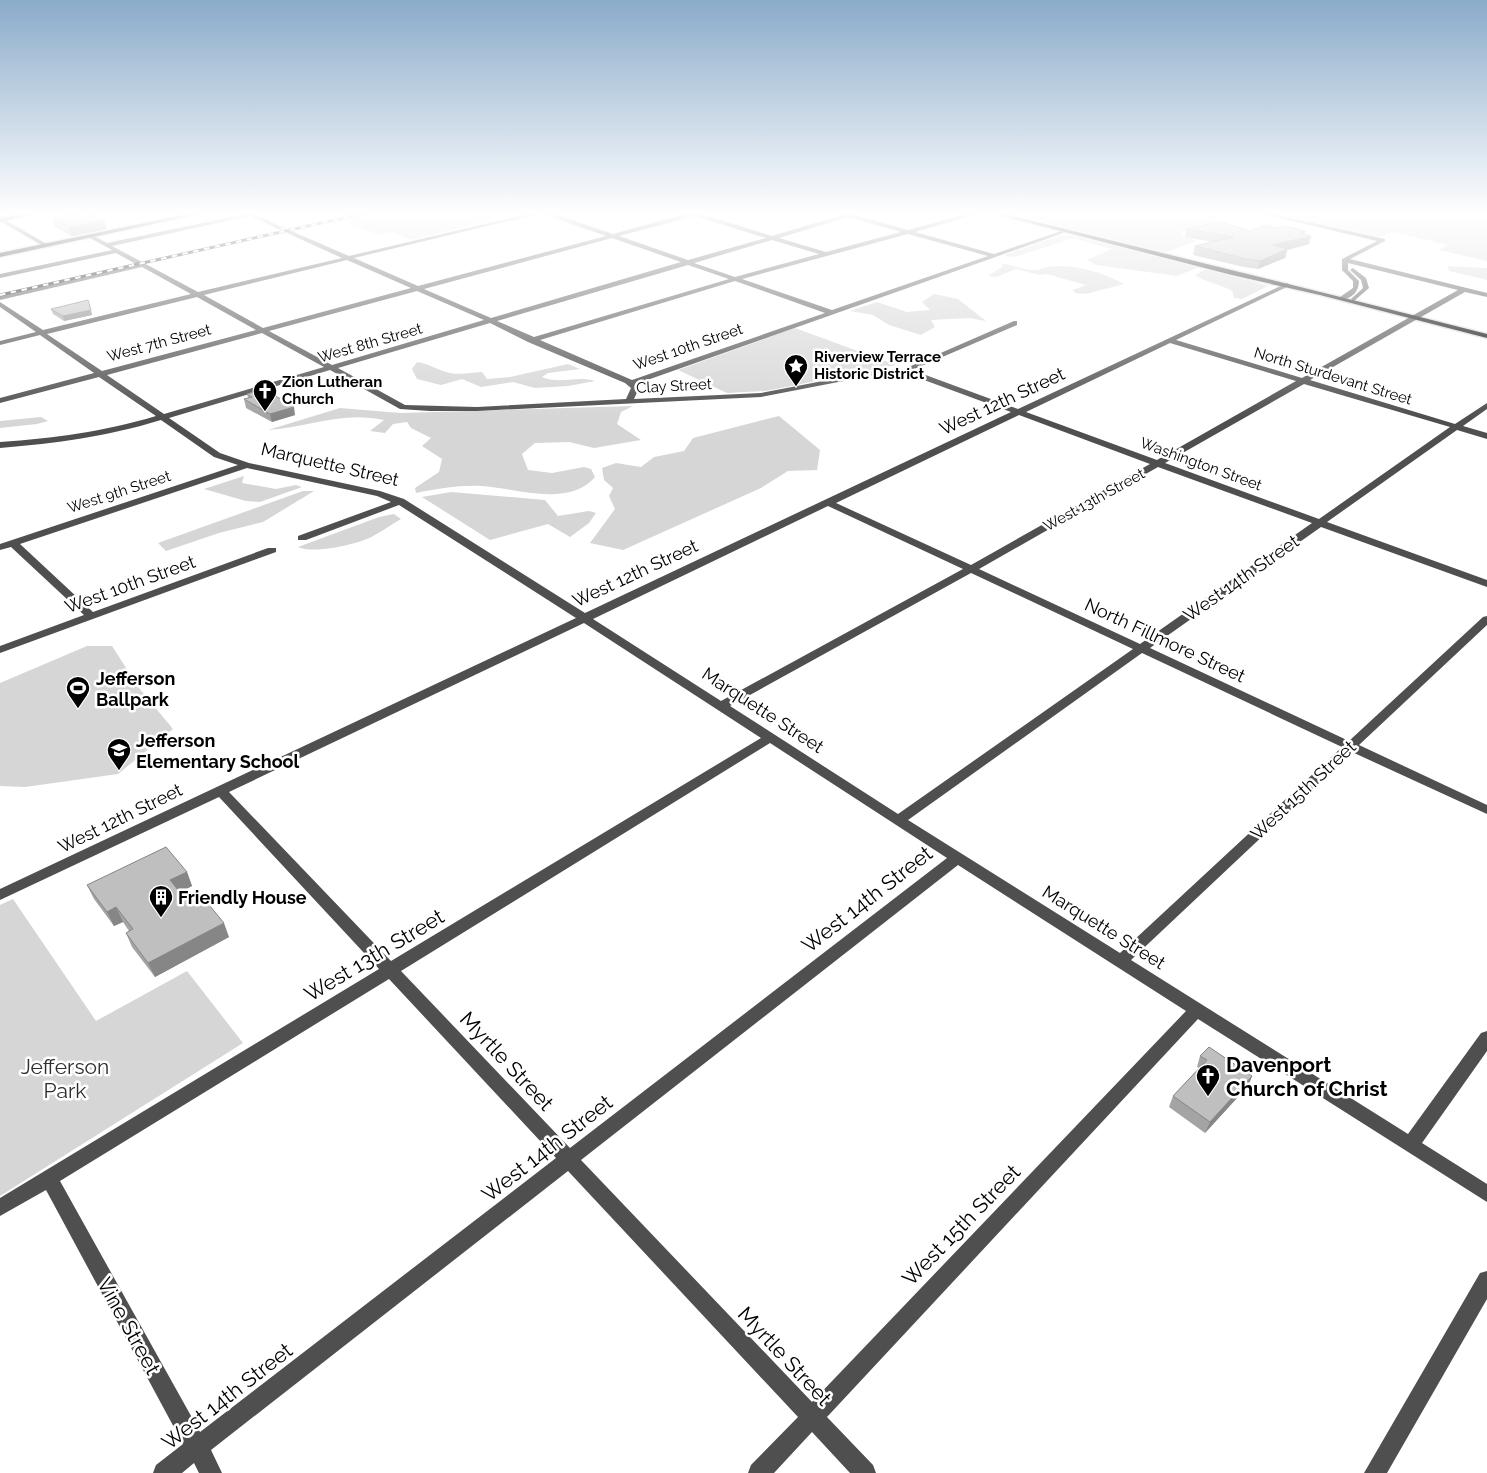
<svg xmlns="http://www.w3.org/2000/svg" width="1487" height="1473" viewBox="0 0 1487 1473" font-family="Raleway,sans-serif">
	<style>
		.green { fill: #d6d6d6 }
		.lines { fill: none; stroke-linecap: round; stroke-linejoin: round }
		.minor-tunnel { stroke: #d9d9d9; stroke-width: 7; stroke-dasharray: 7 3; stroke-linecap: butt }
		.major-casing { stroke: #dbdbdb; stroke-width: 3 }
		.minor { fill: #4f4f4f; fill-rule: evenodd }
		.major { fill: #000; fill-rule: evenodd }
		.rail-casing { stroke: #000; stroke-width: 3 }
		.rail { stroke: #fff; stroke-width: 2; stroke-dasharray: 5.5; stroke-linecap: butt }
		.wall { fill: #a4a4a4 }
		.shaded-wall { fill: #868686 }
		.building { fill: #bfbfbf; stroke: #868686 }
		.labels { text-anchor: middle; dominant-baseline: central; stroke-width: 5; stroke-linejoin: round; paint-order: stroke }
		.far-street-label { font-size: 15px; fill: #000; stroke: #fff }
		.far-poi-label { font-size: 15px; font-weight: bold; fill: #000; stroke: #fff; text-anchor: start }
		.street-label { font-size: 18px; fill: #000; stroke: #fff }
		.poi-label { font-size: 18px; font-weight: bold; fill: #000; stroke: #fff; text-anchor: start }
		.near-street-label { font-size: 21px; fill: #000; stroke: #fff }
		.near-poi-label { font-size: 21px; font-weight: bold; fill: #000; stroke: #fff; text-anchor: start }
		.near-park-label { font-size: 21px; fill: #2d2d2d; stroke: #fff }
	</style>
	<rect width="100%" height="100%" fill="#fff"/>
	<path class="green" d="M383,212H477L496,219L411,240L392,232L378,235L344,221Z
		M1004,212H1225L1210,219L1229,223L1218,228L1207,226L1184,230L1181,235L1196,241L1164,253Z
		M1266,212H1487V261L1439,250L1448,245L1393,232L1379,237Z
		M1061,235L1073,236L1199,267L1177,276L1096,265L1087,260L1112,249L1073,238L1018,256L1007,257L1005,255Z
		M1002,264C1012,264 1026,271 1036,270C1040,270 1043,267 1047,267C1072,263 1102,272 1124,284L1086,294L1075,293L1073,290L1086,285L1047,274L1039,275L1016,269L996,277L988,276L1002,267Z
		M1447,266L1487,268V280L1449,271Z
		M1207,269L1268,286L1242,299L1234,298L1232,291C1220,284 1205,282 1195,275Z
		M934,294L958,299L986,321L969,318L931,320L935,327L921,335L889,325L873,315L850,311L877,302L907,312L930,310L922,302Z
		M795,328L896,365L766,391L727,393L678,370Z
		M417,362C429,364 432,367 443,371C456,376 469,373 482,372L487,379L510,377L568,364L580,369L548,373L542,377C559,385 577,375 595,381L568,386L535,388L513,382L481,387L462,379L441,385L417,379L412,369Z
		M633,406L621,412L617,424L641,440L594,448L569,442L535,443L522,454L528,470L552,473L584,467L591,469L595,477C569,508 516,488 481,486C459,485 437,489 416,493L415,488L439,472L442,459L422,446L431,438L411,428L407,422L393,424L385,433L370,431L384,420C341,411 310,427 268,430L340,408L401,413Z
		M779,416L820,450L817,470L788,471L761,488L623,550L590,543L615,509L609,496L613,488L604,480L602,468L616,463L641,467L654,457L684,451L693,438Z
		M41,417L48,421L37,424L0,428V421Z
		M244,476L242,483L276,489L296,485L302,487L260,502L246,501L204,489Z
		M303,491H314L263,522L219,533L166,551L158,543Z
		M451,492L545,500L558,516L589,511L596,513L589,523L570,537L548,524L490,540L422,497Z
		M394,514L401,519C390,525 379,534 367,539C352,545 313,554 298,547L379,517Z
		M87,646H112L139,688L173,729L118,774L25,787L0,786V683Z
		M13,899L96,1021L187,971L243,1043L0,1196V905Z"/>
	<g class="lines">
		<path class="minor-tunnel" d="M280,228L289,232"/>
		<g class="major-casing">
			<path id="major" d="M32,212H44L0,222V218Z
				M197,212H209L0,257V253Z
				M987,212H997C1160,253 1324,292 1487,334V338L1320,295L1232,275Z"/>
		</g>
		<path class="minor" d="M243,212L254,213L283,228L278,229L250,216L112,246L198,292L342,258L287,233L289,230L349,256L536,212H549L613,234L691,212H705L702,214L772,236L852,212H862L855,215L908,230L974,212H984L915,232L994,254L1064,230L1069,231L636,384L639,388L634,399L761,393L885,369H904L1014,321H1017V325L912,370L1018,409L1287,283L1290,285L1289,286L1176,340L1302,378L1458,290L1348,263V270L1359,281C1359,292 1351,300 1340,299V297L1353,288V281L1342,270V259L1377,241L1254,212H1265L1385,239V241L1350,259L1487,293V297L1465,292L1310,380L1455,424L1487,403V409L1463,426L1487,433V439L1457,430L1327,522L1487,580V587L1321,527L1150,648L1349,741L1483,617L1487,616V625L1359,745L1487,805V814L1352,752L1131,960L1408,1134L1481,1033L1487,1031V1051L1422,1143L1487,1184V1202L1198,1019L827,1417L873,1465L876,1473H850L812,1432L774,1473H748L751,1465L798,1417L568,1171L211,1450L222,1473H199L194,1463L182,1473H153L156,1465L183,1444L46,1190L0,1216V1198L379,969L219,797L0,900V889L576,618L399,505L306,540H298V536L391,502L377,496L247,468L20,544L93,612L268,548H276V552L0,653V646L84,615L11,547L0,550V544L238,465L214,457L161,420C105,437 58,443 0,448V442C55,438 102,432 156,416L99,377L0,403V398L94,373L40,335L0,345V341L36,332L0,307V302L43,330L191,294L142,267L0,300V296L138,265L116,253L0,278V274L112,250L88,237V235H92L107,243L245,214ZM543,214L606,236L418,286L354,258L495,224ZM695,216L766,238L688,260L619,236ZM848,217L901,232L826,252L779,238ZM908,234L988,256L832,310L742,279ZM612,238L681,262L491,318L424,289ZM772,240L819,254L735,277L694,263ZM347,260L411,288L263,328L204,295ZM688,265L729,279L534,337L497,321ZM735,281L825,313L632,380L540,340ZM417,291L484,320L332,365L269,331ZM197,297L256,330L102,371L47,334ZM490,323L528,342L625,383L631,388L626,399L477,407L405,405L338,368ZM262,333L324,367L164,414L107,375ZM1170,343L1296,381L1157,460L1026,412ZM330,370L400,409L430,411H477L761,397L885,373H905L1011,412L585,613L404,499L380,491L249,463L220,453L169,418ZM1304,384L1450,427L1319,519L1165,463ZM1019,415L1150,464L971,565L836,503ZM1158,467L1312,523L1140,644L979,569ZM828,506L963,569L721,701L593,619ZM971,573L1133,649L898,814L730,706ZM584,623L761,738L391,961L229,792ZM1142,653L1342,747L1120,953L908,820ZM770,743L947,858L570,1148L401,971ZM958,865L1186,1011L812,1402L581,1160ZM389,979L556,1158L200,1432L60,1181Z
			M0,217L47,244L48,245L43,246L0,221Z
			M1353,268L1366,278L1369,288L1354,301L1351,299L1363,288L1361,280L1350,270Z
			M1487,1271V1299L1387,1473H1364L1480,1273Z"/>
		<use href="#major" class="major"/>
		<g class="rail-casing">
			<path id="rail" d="M0,295L370,212"/>
		</g>
		<use href="#rail" class="rail"/>
	</g>
	<path class="wall" d="M52,218L104,220L107,229L72,236L55,227Z
		M1279,228L1311,236L1309,244L1287,250L1285,258L1258,269L1244,267L1193,255L1195,246L1213,242L1185,237L1186,229L1250,231Z
		M90,305L92,315L64,321L53,314L51,309Z
		M247,394L295,415L272,422L246,408L244,399L248,398Z
		M187,872L192,886L180,892L187,901L229,937L155,977L132,947L126,933L129,931L123,922L114,926L94,899L87,885Z
		M1200,1056L1252,1076L1248,1086L1205,1133L1169,1107L1173,1096L1199,1068L1197,1067Z"/>
	<path class="shaded-wall" d="M104,220L107,229L72,236L69,227Z
		M1305,231L1303,238L1311,236L1309,244L1287,250L1285,258L1258,269L1260,261L1272,245Z
		M88,300L92,315L64,321L63,316Z
		M294,407L295,415L272,422L270,414Z
		M187,872L192,886L176,894L170,880Z
		M116,907L123,922L114,926L107,912Z
		M224,923L229,937L155,977L148,963Z
		M1252,1076L1248,1086L1205,1133L1210,1122Z"/>
	<path class="building" d="M84,212H89L104,220L69,227L52,218Z
		M1221,222L1250,231L1265,225L1279,228L1284,226L1305,231L1299,233L1311,236L1272,245L1287,249L1260,261L1246,259L1195,246L1234,237L1186,229Z
		M88,300L91,310L63,316L51,309Z
		M264,389L294,407L270,414L244,399L252,397L247,394Z
		M166,847L187,872L170,880L187,901L200,894L224,923L148,963L126,933L133,929L116,907L107,912L87,885Z
		M1209,1047L1252,1076L1210,1122L1173,1096L1207,1060L1200,1056Z"/>
	<linearGradient id="sky" x2="0" y2="1"><stop stop-color="#8aabca"/><stop offset="0.51" stop-color="#fff"/><stop offset="1" stop-color="#fff" stop-opacity="0"/></linearGradient>
	<rect width="1487" height="418" fill="url(#sky)"/>
	<defs>
		<g id="sight-pin" transform="scale(1.25)"><path d="M0 17L-7.5 6A9.5 9.5 0 1 1 7.5 6Z" fill="#000" stroke="#fff"/><path d="M0-6L1.8-2.2L6-1.7L2.9 1.2L3.7 5.4L0 3.3L-3.7 5.4L-2.9 1.2L-6-1.7L-1.8-2.2Z" fill="#fff"/></g>
		<g id="church-pin" transform="scale(1.25)"><path d="M0 17L-7.5 6A9.5 9.5 0 1 1 7.5 6Z" fill="#000" stroke="#fff"/><path d="M-1.2-6h2.4v3.5h3.3v2.4h-3.3V6h-2.4V-.1h-3.3v-2.4h3.3Z" fill="#fff"/></g>
		<g id="stadium-pin" transform="scale(1.25)"><path d="M0 17L-7.5 6A9.5 9.5 0 1 1 7.5 6Z" fill="#000" stroke="#fff"/><path d="M0-5a6.5 5 0 1 0 0 10a6.5 5 0 1 0 0-10ZM-3.5-1.8h7v3.6h-7Z" fill="#fff"/></g>
		<g id="school-pin" transform="scale(1.25)"><path d="M0 17L-7.5 6A9.5 9.5 0 1 1 7.5 6Z" fill="#000" stroke="#fff"/><path d="M0-5L7-2L0 1L-7-2ZM-4 1L0 2.5L4 1V4Q0 6-4 4Z" fill="#fff"/></g>
		<g id="building-pin" transform="scale(1.25)"><path d="M0 17L-7.5 6A9.5 9.5 0 1 1 7.5 6Z" fill="#000" stroke="#fff"/><path d="M-4-6H4V6H1V3H-1V6H-4ZM-2.5-4.3h1.7v1.8h-1.7ZM.8-4.3h1.7v1.8H.8ZM-2.5-1h1.7V.8h-1.7ZM.8-1h1.7V.8H.8Z" fill="#fff"/></g>
	</defs>
	<g fill-rule="evenodd">
		<use href="#sight-pin" x="796" y="366"/>
		<use href="#church-pin" x="265" y="391"/>
		<use href="#stadium-pin" x="78" y="688"/>
		<use href="#school-pin" x="119" y="750"/>
		<use href="#building-pin" x="161" y="897"/>
		<use href="#church-pin" x="1208" y="1076"/>
	</g>
	<g class="labels">
		<g class="far-street-label">
			<text transform="translate(159 343) rotate(-15)">West 7th Street</text>
			<text transform="translate(370 343) rotate(-16)">West 8th Street</text>
			<text transform="translate(688 347) rotate(-19)">West 10th Street</text>
			<text transform="translate(1333 376) rotate(17)">North Sturdevant Street</text>
			<text transform="translate(674 386) rotate(-3)">Clay Street</text>
			<text transform="translate(1201 464) rotate(20)">Washington Street</text>
			<text transform="translate(119 492) rotate(-18)">West 9th Street</text>
			<text transform="translate(1094 500) rotate(-29)">West 13th Street</text>
		</g>
		<g class="far-poi-label">
			<text x="814" y="357">Riverview Terrace<tspan x="814" dy="17">Historic District</tspan></text>
			<text x="282" y="382">Zion Lutheran<tspan x="282" dy="17">Church</tspan></text>
		</g>
		<g class="street-label">
			<text transform="translate(1002 401) rotate(-25)">West 12th Street</text>
			<text transform="translate(330 464) rotate(13)">Marquette Street</text>
			<text transform="translate(635 573) rotate(-25)">West 12th Street</text>
			<text transform="translate(1241 578) rotate(-35)">West 14th Street</text>
			<text transform="translate(130 584) rotate(-20)">West 10th Street</text>
			<text transform="translate(1165 640) rotate(25)">North Fillmore Street</text>
			<text transform="translate(763 710) rotate(33)">Marquette Street</text>
			<text transform="translate(1303 790) rotate(-43)">West 15th Street</text>
			<text transform="translate(120 818) rotate(-26)">West 12th Street</text>
			<text transform="translate(1104 927) rotate(32)">Marquette Street</text>
		</g>
		<g class="poi-label">
			<text x="96" y="678">Jefferson<tspan x="96" dy="21">Ballpark</tspan></text>
			<text x="136" y="740">Jefferson<tspan x="136" dy="21">Elementary School</tspan></text>
			<text x="178" y="897">Friendly House</text>
		</g>
		<g class="near-street-label">
			<text transform="translate(867 899) rotate(-38)">West 14th Street</text>
			<text transform="translate(374 955) rotate(-31)">West 13th Street</text>
			<text transform="translate(507 1061) rotate(47)">Myrtle Street</text>
			<text transform="translate(547 1148) rotate(-38)">West 14th Street</text>
			<text transform="translate(961 1225) rotate(-46)">West 15th Street</text>
			<text transform="translate(129 1326) rotate(61)">Vine Street</text>
			<text transform="translate(785 1356) rotate(47)">Myrtle Street</text>
			<text transform="translate(227 1396) rotate(-38)">West 14th Street</text>
		</g>
		<g class="near-poi-label">
			<text x="1226" y="1064">Davenport<tspan x="1226" dy="24">Church of Christ</tspan></text>
		</g>
		<g class="near-park-label">
			<text x="65" y="1066">Jefferson<tspan x="65" dy="24">Park</tspan></text>
		</g>
	</g>
</svg>
